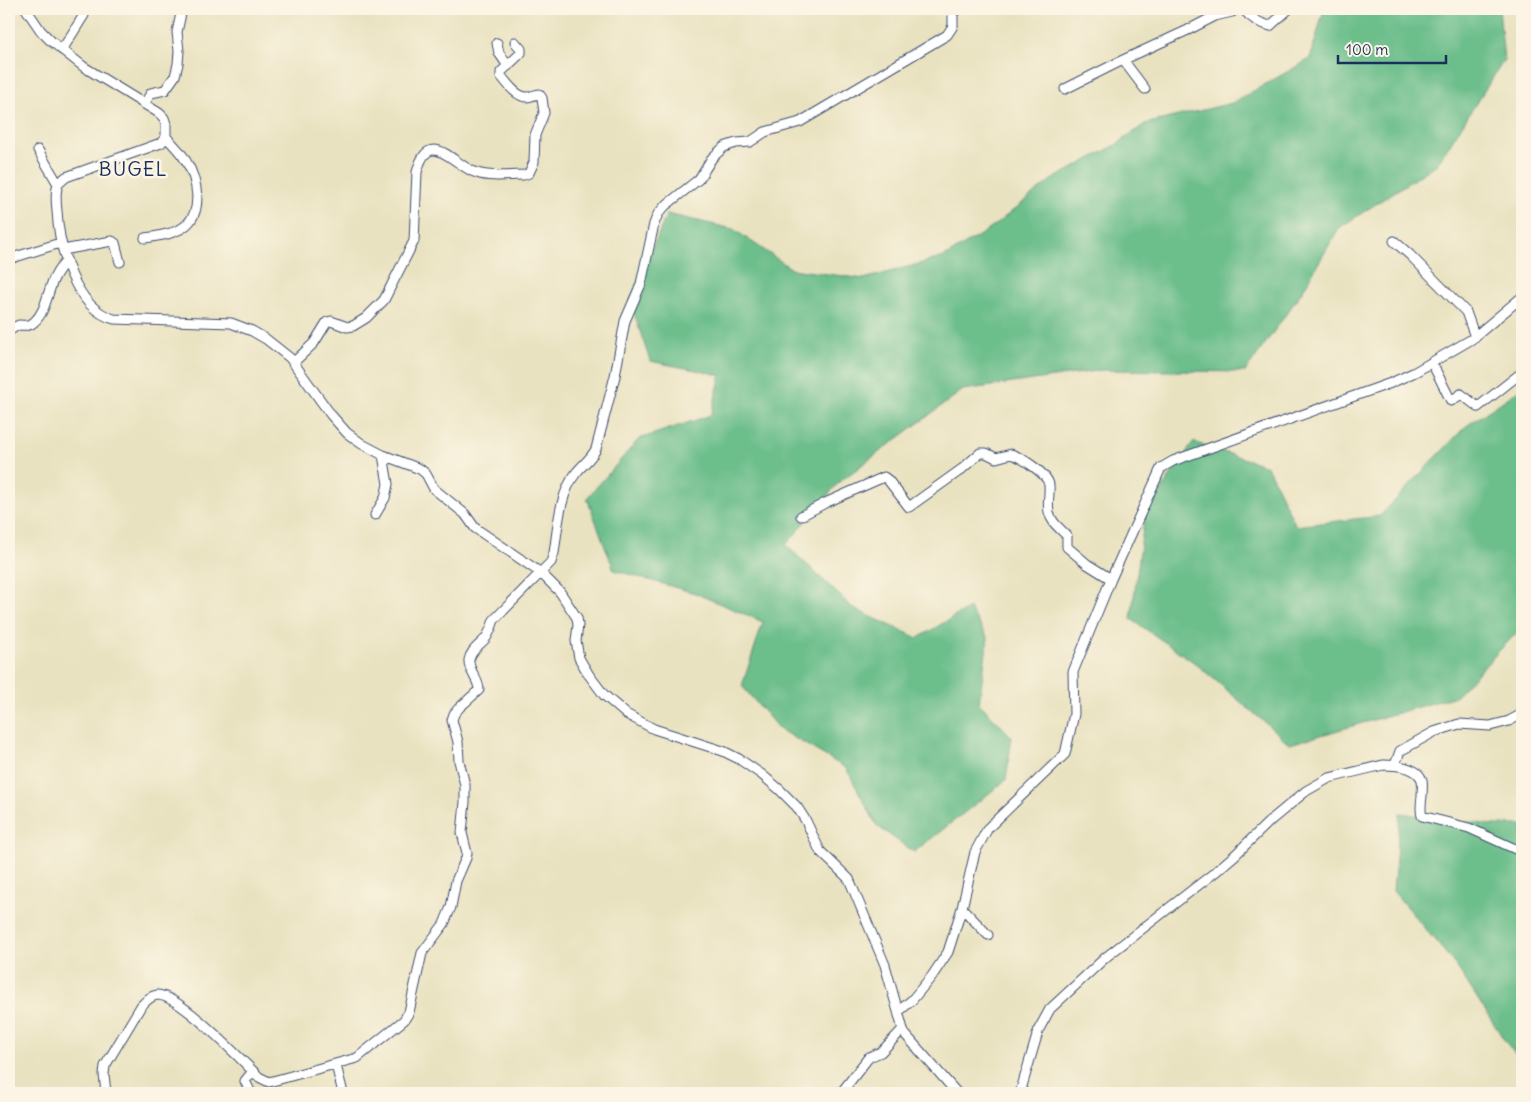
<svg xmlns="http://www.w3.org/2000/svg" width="1531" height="1102" viewBox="0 0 1531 1102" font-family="Delius,sans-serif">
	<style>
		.forest { fill: #6cbe8b; stroke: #447674 }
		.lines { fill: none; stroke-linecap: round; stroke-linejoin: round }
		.minor-casing { stroke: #3a4a6d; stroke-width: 11 }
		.minor { stroke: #fff; stroke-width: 9 }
		.labels { text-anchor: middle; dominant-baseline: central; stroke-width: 5; stroke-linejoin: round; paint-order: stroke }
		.quarter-label { font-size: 20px; letter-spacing: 1px; fill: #1b2f5e; stroke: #fcf5e5 }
	</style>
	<rect width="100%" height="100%" fill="#fcf5e5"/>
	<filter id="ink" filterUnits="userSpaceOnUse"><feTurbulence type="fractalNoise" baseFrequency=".02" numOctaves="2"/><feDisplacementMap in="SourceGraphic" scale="10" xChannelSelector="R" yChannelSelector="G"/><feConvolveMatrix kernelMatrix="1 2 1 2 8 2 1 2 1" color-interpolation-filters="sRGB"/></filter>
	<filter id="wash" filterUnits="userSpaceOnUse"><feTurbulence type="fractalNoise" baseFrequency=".0096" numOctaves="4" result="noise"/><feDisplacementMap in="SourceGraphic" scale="20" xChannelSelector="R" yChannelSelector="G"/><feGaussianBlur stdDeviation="1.12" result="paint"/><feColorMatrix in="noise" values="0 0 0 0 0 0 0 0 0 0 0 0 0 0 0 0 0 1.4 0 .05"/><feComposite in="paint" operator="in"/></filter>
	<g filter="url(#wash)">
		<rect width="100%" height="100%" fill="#e9e2c0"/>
		<path class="forest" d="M1324,9H1499L1504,60L1437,164L1339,228L1301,293L1245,372L1103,370L963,390L839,482L786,545L854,609L918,638L969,608L988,638L979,703L1012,737L1006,780L914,852L877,826L846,768L779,729L742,686L763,622L695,593L614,570L587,498L639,439L711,415L721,375L650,361L630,301L667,214L733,229L792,269L864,279L944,257L990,229L1051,180L1116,145L1145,124L1232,103L1310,59Z
			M1522,388V627L1456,696L1290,744L1195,663L1131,619L1145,514L1193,442L1267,466L1296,526L1380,516L1465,427Z
			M1400,813L1491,825H1522V1063L1505,1041L1455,964L1393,891Z"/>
	</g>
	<g filter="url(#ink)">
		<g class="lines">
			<g class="minor-casing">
				<path id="minor" d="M26,9L41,31L51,41L84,67L159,113L164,118L166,124V137L161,143L66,177L58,184C55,192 56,202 57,211C59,247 74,308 114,319L231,323L252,331L266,339L290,358L331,415L347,433L362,444L383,455L420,469L426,474L434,489L465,514L475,528L541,573L560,592L577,618L578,625L576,641L579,658L589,675L604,695L626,714L654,729L723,751L739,759L761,774L779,789L797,807L806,821L820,851L849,879L885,965L904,1033L957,1093
					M1243,9C1251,18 1258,23 1270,26L1289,9
					M497,43L499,53L508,66
					M62,50L84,15
					M1123,60L1145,89
					M1065,89L1123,60L1188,30L1215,16L1232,12L1237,9
					M145,103L151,93L165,90L175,76L178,64L179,51L177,32L182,9
					M38,150L58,184
					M145,238C158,236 175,234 185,226C204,211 197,179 186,161C181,152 173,144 166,137
					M1394,241L1410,255L1466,312L1475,337
					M63,250L112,241L115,243L120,262
					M9,259L60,243
					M9,331C12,329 16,326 19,325C25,325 29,327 34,322C51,307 45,280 67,261
					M293,363L314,343L327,322L331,321L347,327L353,326L366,318L384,300L414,241L417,172C429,125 455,167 477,173C491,178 509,175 524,175L529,173L534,162L535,135L544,113L542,98L539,94C536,94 531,97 527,97C516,97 507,83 501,76V72L521,53V49L515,42
					M1432,363L1451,401L1461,394L1478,407L1520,374
					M375,515L385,498L388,484L383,455
					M801,516L825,503L884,477L888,480L909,507L962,469L980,453H986L996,458L1011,454C1021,457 1048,474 1049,485C1050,494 1047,503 1049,512C1052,524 1060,528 1067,536V547L1087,564L1111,579
					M1395,765L1400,751L1434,732L1459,724L1490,726L1509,721L1522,714
					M962,908L988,935
					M898,1012L912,1000L932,976L948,952L962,908L975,852L988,828L1065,754L1074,714L1073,672L1111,579L1161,468L1173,461L1391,383L1415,372L1472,339L1522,297
					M336,1065L343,1093
					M106,1093L104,1074L105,1066L141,1006C146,1001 150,996 157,995C179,994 241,1060 259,1077L269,1082L357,1058L404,1020L409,1012L422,953L444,924L451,907L456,881L466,858L467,853L462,833L465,802V785L459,761L458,742L452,720L454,714L459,708L479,690C479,679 468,671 469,660C471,650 480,645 486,638C490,632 492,626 494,620L551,562L554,553C558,527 559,495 576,473C582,465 591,459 596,449L615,376L625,321L641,284L654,224L658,214L665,206L699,179L712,158L724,147L736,143L750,142L765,132L800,122L947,35L953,26V13L958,9
					M251,1093L245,1081L253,1071
					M841,1093L869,1057L881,1052L903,1029
					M1020,1093L1039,1029L1050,1009L1106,957L1214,873L1235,855L1271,820L1306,791L1329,778L1383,765C1395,765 1417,766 1422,780C1423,785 1422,791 1422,796C1421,803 1420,810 1422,816L1469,828L1522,852"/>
			</g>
			<use href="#minor" class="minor"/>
		</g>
	</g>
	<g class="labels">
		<g class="quarter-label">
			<text x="133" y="168">BUGEL</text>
		</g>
	</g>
	<rect width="1531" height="1102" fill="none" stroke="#fcf5e5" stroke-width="30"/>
	<path d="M1338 55v8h108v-8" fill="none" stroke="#1b2f5e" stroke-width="2.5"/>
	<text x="1346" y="55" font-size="15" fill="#1b2f5e" stroke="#fcf5e5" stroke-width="4" paint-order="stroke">100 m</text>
</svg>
